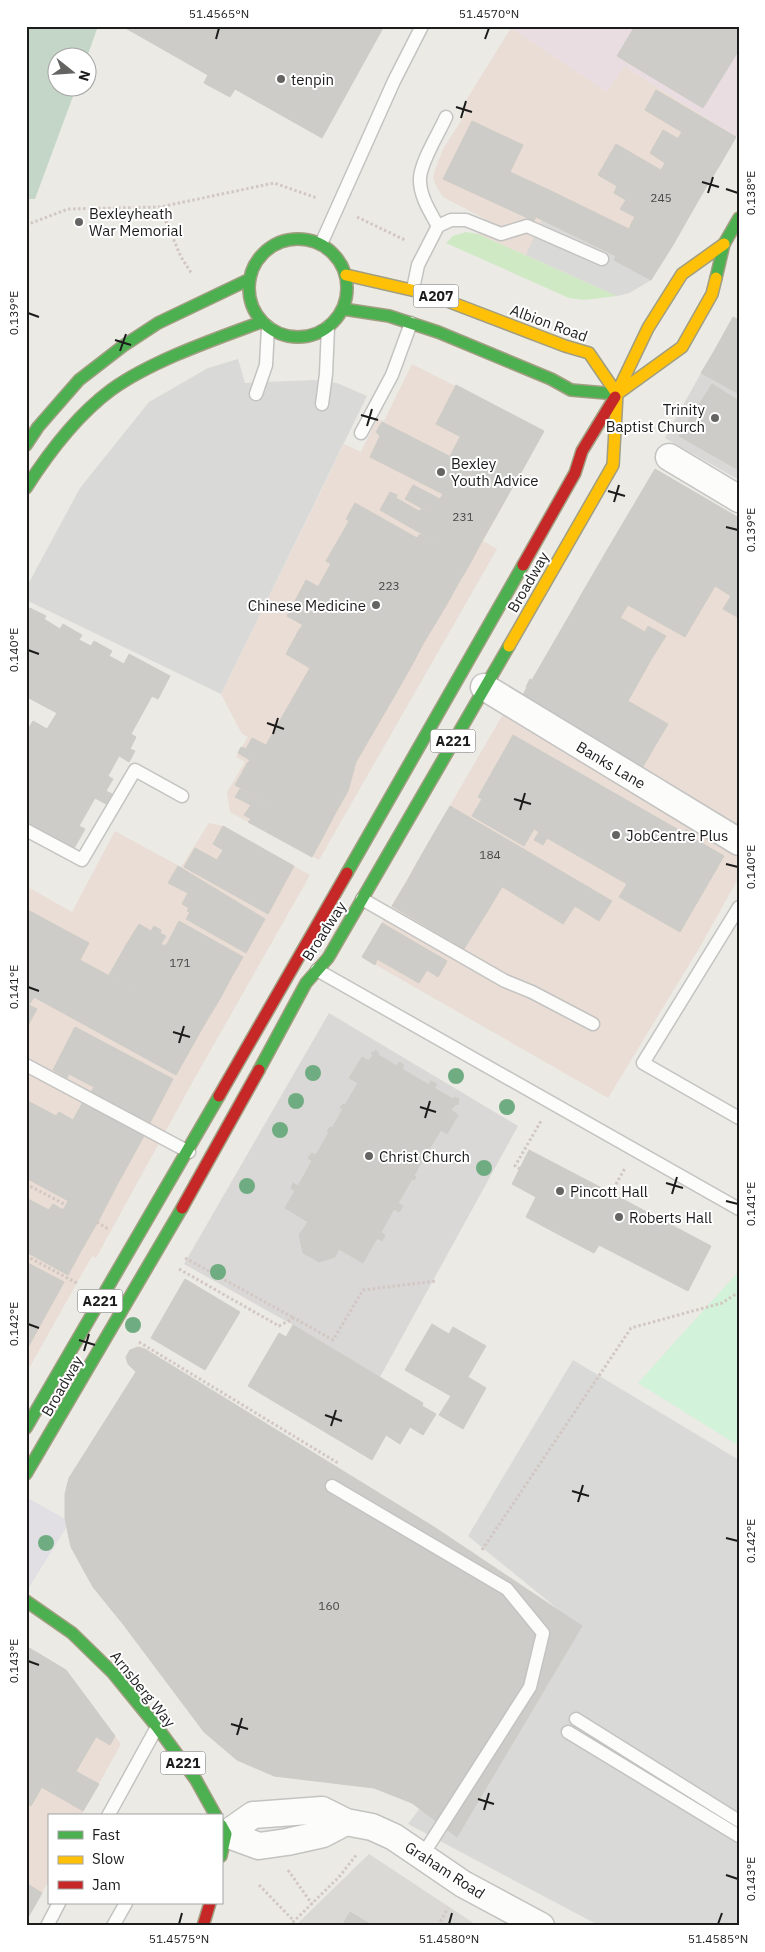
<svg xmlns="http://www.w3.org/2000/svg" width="765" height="1952" viewBox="0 0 765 1952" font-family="'IBM Plex Sans',sans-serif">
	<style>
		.residential { fill: #dad9d6 }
		.commercial { fill: #e9ddd5 }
		.industrial { fill: #e9dde1 }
		.religious { fill: #d9d8d6 }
		.grass { fill: #cee9c3 }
		.cemetery { fill: #c3d6c8 }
		.park { fill: #d2f2d9 }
		.parking { fill: #d9d9d7 }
		.plaza { fill: #e1dfe4 }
		.building { fill: #cdccc8; stroke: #ceccc6 }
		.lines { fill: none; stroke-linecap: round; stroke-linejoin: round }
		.lane-casing { stroke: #c3c3c1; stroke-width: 15 }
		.street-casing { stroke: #c3c3c1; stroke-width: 29 }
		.fast-casing { stroke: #a19e81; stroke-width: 14 }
		.slow-casing { stroke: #a19e81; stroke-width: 14 }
		.jam-casing { stroke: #a19e81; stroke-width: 14 }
		.path { stroke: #d2c7c2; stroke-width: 3; stroke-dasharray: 2.5 2.5; stroke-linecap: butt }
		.lane { stroke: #fcfcfb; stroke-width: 12 }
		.street { stroke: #fcfcfb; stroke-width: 26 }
		.fast { stroke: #4caf50; stroke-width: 11 }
		.slow { stroke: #ffc107; stroke-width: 11 }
		.jam { stroke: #c62828; stroke-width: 11 }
		.tree { fill: #70ac81 }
		.ticks { fill: none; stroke: #1c1c1c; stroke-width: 2 }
		.poi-dot { fill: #646462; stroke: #fff; stroke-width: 2 }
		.labels { text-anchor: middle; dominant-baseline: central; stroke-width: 4; stroke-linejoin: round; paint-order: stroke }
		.number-label { font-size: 12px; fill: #484847 }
		.shield { fill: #fff; stroke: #606060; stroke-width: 1 }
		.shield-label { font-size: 14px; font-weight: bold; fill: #1c1c1c }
		.poi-label { font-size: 15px; fill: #1c1c1c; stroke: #fff; text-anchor: start }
		.street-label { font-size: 15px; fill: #1c1c1c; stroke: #fff }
		.neatline { fill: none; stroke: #1c1c1c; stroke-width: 2 }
		.ticks-label { font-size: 12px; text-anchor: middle; fill: #1c1c1c }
	</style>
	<rect width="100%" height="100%" fill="#ebeae5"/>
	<path class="residential" d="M369,1854L478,1926H295Z"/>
	<path class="commercial" d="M511,28L607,92L624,66L736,137L651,280L629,293L617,296L478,234L485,219L443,197L437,188L433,178L435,170L443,149L466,113L460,110Z
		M412,364L544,431L483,541L497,549L319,860L230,812L227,792L245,762L236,757L248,737L242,734L221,694L344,444L361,452L377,419L384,421Z
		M655,469L739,518V829L522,697Z
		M506,709L739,850V877L701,945L608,1098L362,957Z
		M209,823L223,826L310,875L192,1083L96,1258L92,1256L27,1372L26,886L72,912L115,831L181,867Z
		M26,1646L66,1670L121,1744L81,1816H49V1881L26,1921Z"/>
	<path class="industrial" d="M511,26H739V132L736,137L624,66L607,92L511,28Z"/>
	<path class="religious" d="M701,373L739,394V480L665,438Z
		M329,1013L518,1126L380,1377L293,1325L184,1264Z"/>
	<path class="grass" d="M466,232L478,234L617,296L584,300L569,298L446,243L453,236Z"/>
	<path class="cemetery" d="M26,26H98L87,57L58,58V88H76L35,199H26Z"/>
	<path class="park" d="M739,1271V1446L638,1383Z"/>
	<path class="parking" d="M542,220L616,256L615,260L651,280L629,293L617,296L526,255Z
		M238,359L245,383L314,380L337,383L367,396L221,694L26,600V588L80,488L149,402L208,368Z
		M573,1360L739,1460V1926H600L408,1824L565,1615L468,1536Z"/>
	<path class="plaza" d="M26,1497L65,1519L66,1528L26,1592Z"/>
	<path class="building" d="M122,26H384L322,138L235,89L230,97L204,83L208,75Z
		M635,26H739V50L703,108L617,56Z
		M656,90L736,137L721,163L678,138L682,132L645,110Z
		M472,121L523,145L510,172L549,190L534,221L443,179Z
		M663,130L721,163L702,194L661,170L665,163L650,153Z
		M616,144L702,194L673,245L632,222L635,217L620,209L626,200L614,193L617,186L598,175Z
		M549,190L629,229L632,222L673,245L651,280L614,260L616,256L536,217Z
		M733,317L739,320V346L722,337Z
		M722,337L739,346V368L713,353Z
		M713,353L739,368V394L701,373Z
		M712,384L739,401V470L679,436Z
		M456,385L544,431L523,469L436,424Z
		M382,422L512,488L494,520L370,457L380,436L376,432Z
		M460,437L523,469L512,488L450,456Z
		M655,469L739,518V618L723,609L731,596L715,586L702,608L606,552Z
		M413,485L440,499L443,494L494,520L482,541L405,499Z
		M390,492L397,495L396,498L419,511L421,509L431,514L432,512L482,541L471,562L380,510Z
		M355,503L417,538L420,534L471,562L458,584L346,519Z
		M349,521L458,584L447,604L337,542Z
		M337,542L447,604L435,624L329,567L331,564L326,561Z
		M606,552L702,608L685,637L628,605L620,618L581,595Z
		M329,567L435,624L423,644L318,587Z
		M306,580L423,644L412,665L295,601Z
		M581,595L645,632L648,626L666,636L652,658L572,611Z
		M295,601L412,665L399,688L299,630L303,625L287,616Z
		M30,608L46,616L44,619L60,629L63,624L82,635L79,640L91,646L94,641L112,651L109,656L124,664L129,654L170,676L158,699L152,696L131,734L136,737L130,749L135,751L129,762L119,756L108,776L113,779L106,791L112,794L106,804L95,798L79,826L85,829L72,852L26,826V733L33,721L47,729L57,713L27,697L26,698V615Z
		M572,611L652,658L628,701L668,724L642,768L522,697L527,687H526L530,679L532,680Z
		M299,630L399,688L356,762L348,791L266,745L310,668L286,654Z
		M513,735L684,833L686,830L697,836L695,839L724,856L680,932L619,897L627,884L547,838L543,845L534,840L539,832L534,829L524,846L472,816L482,799L478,797Z
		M252,738L290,757L348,791L336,812L248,762L250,760L238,753L241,747L246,749Z
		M248,762L336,812L324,835L235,785Z
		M240,789L324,835L312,857L248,822L251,819L244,815L251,805L235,797Z
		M450,806L612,901L599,921L575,906L563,924L429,842Z
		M223,826L294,866L268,914L184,867L195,848L217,860L223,850L213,844Z
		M429,842L502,887L490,907L417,863Z
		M417,863L490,907L479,925L406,883Z
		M178,866L265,919L246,953L186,919L190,912L187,911L189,908L182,904L188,893L168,883Z
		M406,883L479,925L464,949L392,906Z
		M26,909L89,943L80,960L203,1027L176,1075L34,997L29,1005L37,1009L26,1029Z
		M179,921L243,957L231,978L168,942Z
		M382,923L447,961L438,977L427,970L419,983L377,959L375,965L362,957Z
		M139,924L151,931L154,926L161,930L160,933L166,936L161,944L165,946L168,942L231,978L221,997L126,945Z
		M126,945L221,997L203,1027L109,975Z
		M75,1027L173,1079L150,1123L91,1092L94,1087L69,1074L67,1078L53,1070Z
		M375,1050L379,1053L378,1055L397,1066L399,1062L404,1065L402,1069L429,1085L431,1081L437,1084L434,1088L453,1099L455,1097L459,1099L458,1105L456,1104L451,1110L458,1115L447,1134L441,1130L426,1154L429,1155L426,1159L424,1157L414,1176L416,1177L414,1180L412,1179L398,1203L403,1206L399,1212L394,1209L381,1232L385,1235L382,1241L377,1238L363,1263L339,1249L335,1257L319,1262L303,1253L299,1235L308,1222L285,1208L295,1191L291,1188L293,1183L298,1186L312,1161L308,1158L312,1153L316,1155L329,1132L327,1131L330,1127L332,1128L343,1109L340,1108L343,1104L345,1105L358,1083L349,1078L362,1057L369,1061L373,1055L371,1054L372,1052L374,1053Z
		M26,1100L56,1116L59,1112L73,1120L83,1102L144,1136L117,1185L26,1135Z
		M26,1135L117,1185L100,1218L26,1178Z
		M529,1150L598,1186L569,1240L526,1217L536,1197L512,1184Z
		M598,1186L711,1246L688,1291L599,1245L594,1253L569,1240Z
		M26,1198L49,1210L53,1204L63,1210L68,1201L100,1218L81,1251L26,1221Z
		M26,1221L81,1251L68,1275L26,1252Z
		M26,1262L64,1282L26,1351Z
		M185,1279L240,1312L205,1370L151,1338Z
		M432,1324L449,1334L453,1327L486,1346L468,1377L486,1388L463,1429L439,1415L451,1396L405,1370Z
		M293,1325L423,1403L422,1406L436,1414L423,1435L410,1427L400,1444L386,1435L372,1460L248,1386L279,1333L286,1337Z
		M138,1347L145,1349L434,1527L582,1626L457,1837L412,1803L374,1788L274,1776L237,1760L204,1732L123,1624L93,1587L71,1547L65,1519V1494L69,1478L136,1372L128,1364L126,1357L130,1350Z
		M26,1646L66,1670L115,1736L110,1745L26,1696Z
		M26,1696L96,1737L76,1771L26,1744Z
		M26,1744L99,1784L83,1811L26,1778Z
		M26,1778L42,1787L31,1806L26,1803Z
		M26,1883L42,1893L26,1921Z
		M350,1912L373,1926H342Z"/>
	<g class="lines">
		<g class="lane-casing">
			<path id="lane" d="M438,226C430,212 419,195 420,178C421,161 439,133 446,117
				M321,244L394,81L422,26
				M413,289L418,265L438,226L451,220H466L501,234L527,226L602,259
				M256,394L266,365L268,327
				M322,404L326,374L328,327
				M361,433L392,375L411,323
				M26,830L82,860L135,770L182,796
				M362,899L505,981L532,992L593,1024
				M739,907L643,1063L739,1118
				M317,970L739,1209
				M26,1065L189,1152
				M332,1486L507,1589L543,1633L530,1687L422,1856
				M576,1719L739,1821
				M568,1732L739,1836
				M108,1816L157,1727
				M47,1926L59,1903
				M113,1926L126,1903"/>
		</g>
		<g class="street-casing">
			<path id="street" d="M669,457L739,499
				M484,687L739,842
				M226,1834L253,1815L322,1810L346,1822L372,1827L394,1837L463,1884L541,1926
				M226,1834L259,1846L287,1842L323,1834L346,1822"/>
		</g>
		<g class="fast-casing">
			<path id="fast" d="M249 288a49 49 0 1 1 98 0a49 49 0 1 1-98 0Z
				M716,278L724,244L739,218
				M343,309L389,316L438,332L551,379L571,390L617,394
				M26,445L38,427L79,380L123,346L158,323L250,279
				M26,488C49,452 76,416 111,390C151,361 215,339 261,322
				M347,873L523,565
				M259,1070L306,983L328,958L509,646
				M26,1428L219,1096
				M26,1474L182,1208
				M26,1601L72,1633L113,1673L157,1727L196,1780L216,1816
				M221,1825L226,1834L221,1856"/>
		</g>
		<g class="slow-casing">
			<path id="slow" d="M346,275L429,294L565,346L589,353L617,394
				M615,397L648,328L682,274L724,244
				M509,646L613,465L617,394L682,347L712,294L716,278"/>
		</g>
		<g class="jam-casing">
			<path id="jam" d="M523,565L575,473L582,451L615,397
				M219,1096L347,873
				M182,1208L259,1070
				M203,1926L210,1903"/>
		</g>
		<path class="path" d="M160,207L181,257L192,274
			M357,217L405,240
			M26,225L68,209L160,207L274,183L317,198
			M520,1169L515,1166L541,1121
			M26,1184L66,1205
			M611,1193L625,1168
			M97,1222L108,1229
			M26,1256L77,1283
			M185,1258L294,1318
			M179,1269L279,1326L294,1318L333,1340L363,1290L436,1281
			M139,1342L338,1463
			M482,1550L631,1328L722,1303L739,1292
			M288,1870L312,1904
			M259,1885L294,1921
			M289,1926L339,1877L357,1854
			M438,1926L448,1908"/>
		<use href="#lane" class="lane"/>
		<use href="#street" class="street"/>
		<use href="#fast" class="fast"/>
		<use href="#slow" class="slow"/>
		<use href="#jam" class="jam"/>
	</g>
	<g class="tree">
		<circle cx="313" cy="1073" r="8"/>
		<circle cx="456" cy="1076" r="8"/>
		<circle cx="296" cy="1101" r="8"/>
		<circle cx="507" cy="1107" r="8"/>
		<circle cx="280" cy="1130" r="8"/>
		<circle cx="484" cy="1168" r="8"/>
		<circle cx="247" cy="1186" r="8"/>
		<circle cx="218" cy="1272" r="8"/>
		<circle cx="133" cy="1325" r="8"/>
		<circle cx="46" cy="1543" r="8"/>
	</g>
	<path class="ticks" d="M216,39L219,28M485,39L489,28M456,107L472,112M461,118L466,101M702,182L719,187M726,189L738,193M708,193L713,177M28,313L39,317M115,340L131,345M120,351L126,334M361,415L378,420M367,426L372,409M608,491L625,496M614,502L619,485M726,527L738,530M28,650L39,654M267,723L284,729M273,734L278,718M514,799L531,804M520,810L525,793M726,864L738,867M28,987L39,991M173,1032L190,1037M179,1043L184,1026M420,1107L436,1112M425,1118L430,1101M666,1183L683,1188M672,1194L677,1177M726,1201L738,1204M28,1324L39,1328M79,1340L95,1345M84,1351L89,1334M325,1415L342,1421M331,1426L336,1410M572,1491L589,1496M578,1502L583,1485M726,1538L738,1541M28,1661L39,1665M231,1724L248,1729M237,1735L242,1718M478,1799L494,1804M484,1810L489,1793M726,1875L738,1879M179,1924L182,1913M449,1924L452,1913M718,1924L722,1913"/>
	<g class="poi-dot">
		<circle cx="281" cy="79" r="5"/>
		<circle cx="79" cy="222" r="5"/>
		<circle cx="715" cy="418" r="5"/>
		<circle cx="441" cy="472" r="5"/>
		<circle cx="376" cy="605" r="5"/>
		<circle cx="616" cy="835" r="5"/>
		<circle cx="369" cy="1156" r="5"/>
		<circle cx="560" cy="1191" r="5"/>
		<circle cx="619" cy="1217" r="5"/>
	</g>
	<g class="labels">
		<g class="number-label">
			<text x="661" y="197">245</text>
			<text x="463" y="516">231</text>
			<text x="389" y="585">223</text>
			<text x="490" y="854">184</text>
			<text x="180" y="962">171</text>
			<text x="329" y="1605">160</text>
		</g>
		<g class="shield">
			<rect x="413.5" y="284.5" width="45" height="23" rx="4"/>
			<rect x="430.5" y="729.5" width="45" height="23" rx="4"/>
			<rect x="77.5" y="1289.5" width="45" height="23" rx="4"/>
			<rect x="160.5" y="1751.5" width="45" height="23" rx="4"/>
		</g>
		<g class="shield-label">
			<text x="436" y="296">A207</text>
			<text x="453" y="741">A221</text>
			<text x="100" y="1301">A221</text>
			<text x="183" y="1763">A221</text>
		</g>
		<g class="poi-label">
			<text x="291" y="79">tenpin</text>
			<text x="89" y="213">Bexleyheath<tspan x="89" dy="17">War Memorial</tspan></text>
			<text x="705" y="409" text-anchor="end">Trinity<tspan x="705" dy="17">Baptist Church</tspan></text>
			<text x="451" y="463">Bexley<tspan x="451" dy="17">Youth Advice</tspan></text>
			<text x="366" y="605" text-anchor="end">Chinese Medicine</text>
			<text x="626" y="835">JobCentre Plus</text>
			<text x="379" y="1156">Christ Church</text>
			<text x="570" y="1191">Pincott Hall</text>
			<text x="629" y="1217">Roberts Hall</text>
		</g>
		<g class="street-label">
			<text transform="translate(549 323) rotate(20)">Albion Road</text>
			<text transform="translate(528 582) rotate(-60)">Broadway</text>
			<text transform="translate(611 765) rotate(31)">Banks Lane</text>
			<text transform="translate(324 931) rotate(-57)">Broadway</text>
			<text transform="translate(62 1386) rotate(-60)">Broadway</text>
			<text transform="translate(143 1689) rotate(51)">Arnsberg Way</text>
			<text transform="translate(445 1870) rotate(33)">Graham Road</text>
		</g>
	</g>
	<rect width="765" height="1952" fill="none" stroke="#ffffff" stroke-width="55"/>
	<rect x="48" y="1814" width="175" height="90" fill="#ffffff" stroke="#a4a4a4"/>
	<rect x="58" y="1831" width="25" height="8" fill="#4caf50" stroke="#a4a4a4"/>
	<text x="92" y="1840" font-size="15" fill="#1c1c1c">Fast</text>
	<rect x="58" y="1856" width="25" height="8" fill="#ffc107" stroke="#a4a4a4"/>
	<text x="92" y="1864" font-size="15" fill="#1c1c1c">Slow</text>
	<rect x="58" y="1881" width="25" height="8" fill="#c62828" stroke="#a4a4a4"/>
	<text x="92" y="1890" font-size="15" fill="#1c1c1c">Jam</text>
	<g transform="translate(72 72) rotate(107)"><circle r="24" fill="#ffffff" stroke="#a4a4a4"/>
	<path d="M0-4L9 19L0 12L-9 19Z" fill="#646462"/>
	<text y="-8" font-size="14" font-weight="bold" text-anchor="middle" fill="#1c1c1c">N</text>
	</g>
	<rect x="28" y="28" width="710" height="1896" class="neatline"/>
	<g class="ticks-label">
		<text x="219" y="18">51.4565°N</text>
		<text x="489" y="18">51.4570°N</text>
		<text transform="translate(751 193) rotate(-90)" y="4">0.138°E</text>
		<text transform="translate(14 313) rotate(-90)" y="4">0.139°E</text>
		<text transform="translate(751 530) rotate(-90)" y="4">0.139°E</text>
		<text transform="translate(14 650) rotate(-90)" y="4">0.140°E</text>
		<text transform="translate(751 867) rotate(-90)" y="4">0.140°E</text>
		<text transform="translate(14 987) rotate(-90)" y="4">0.141°E</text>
		<text transform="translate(751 1204) rotate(-90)" y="4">0.141°E</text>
		<text transform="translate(14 1324) rotate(-90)" y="4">0.142°E</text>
		<text transform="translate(751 1541) rotate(-90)" y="4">0.142°E</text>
		<text transform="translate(14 1661) rotate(-90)" y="4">0.143°E</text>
		<text transform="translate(751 1879) rotate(-90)" y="4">0.143°E</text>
		<text x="179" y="1943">51.4575°N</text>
		<text x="449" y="1943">51.4580°N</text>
		<text x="718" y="1943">51.4585°N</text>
	</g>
</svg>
